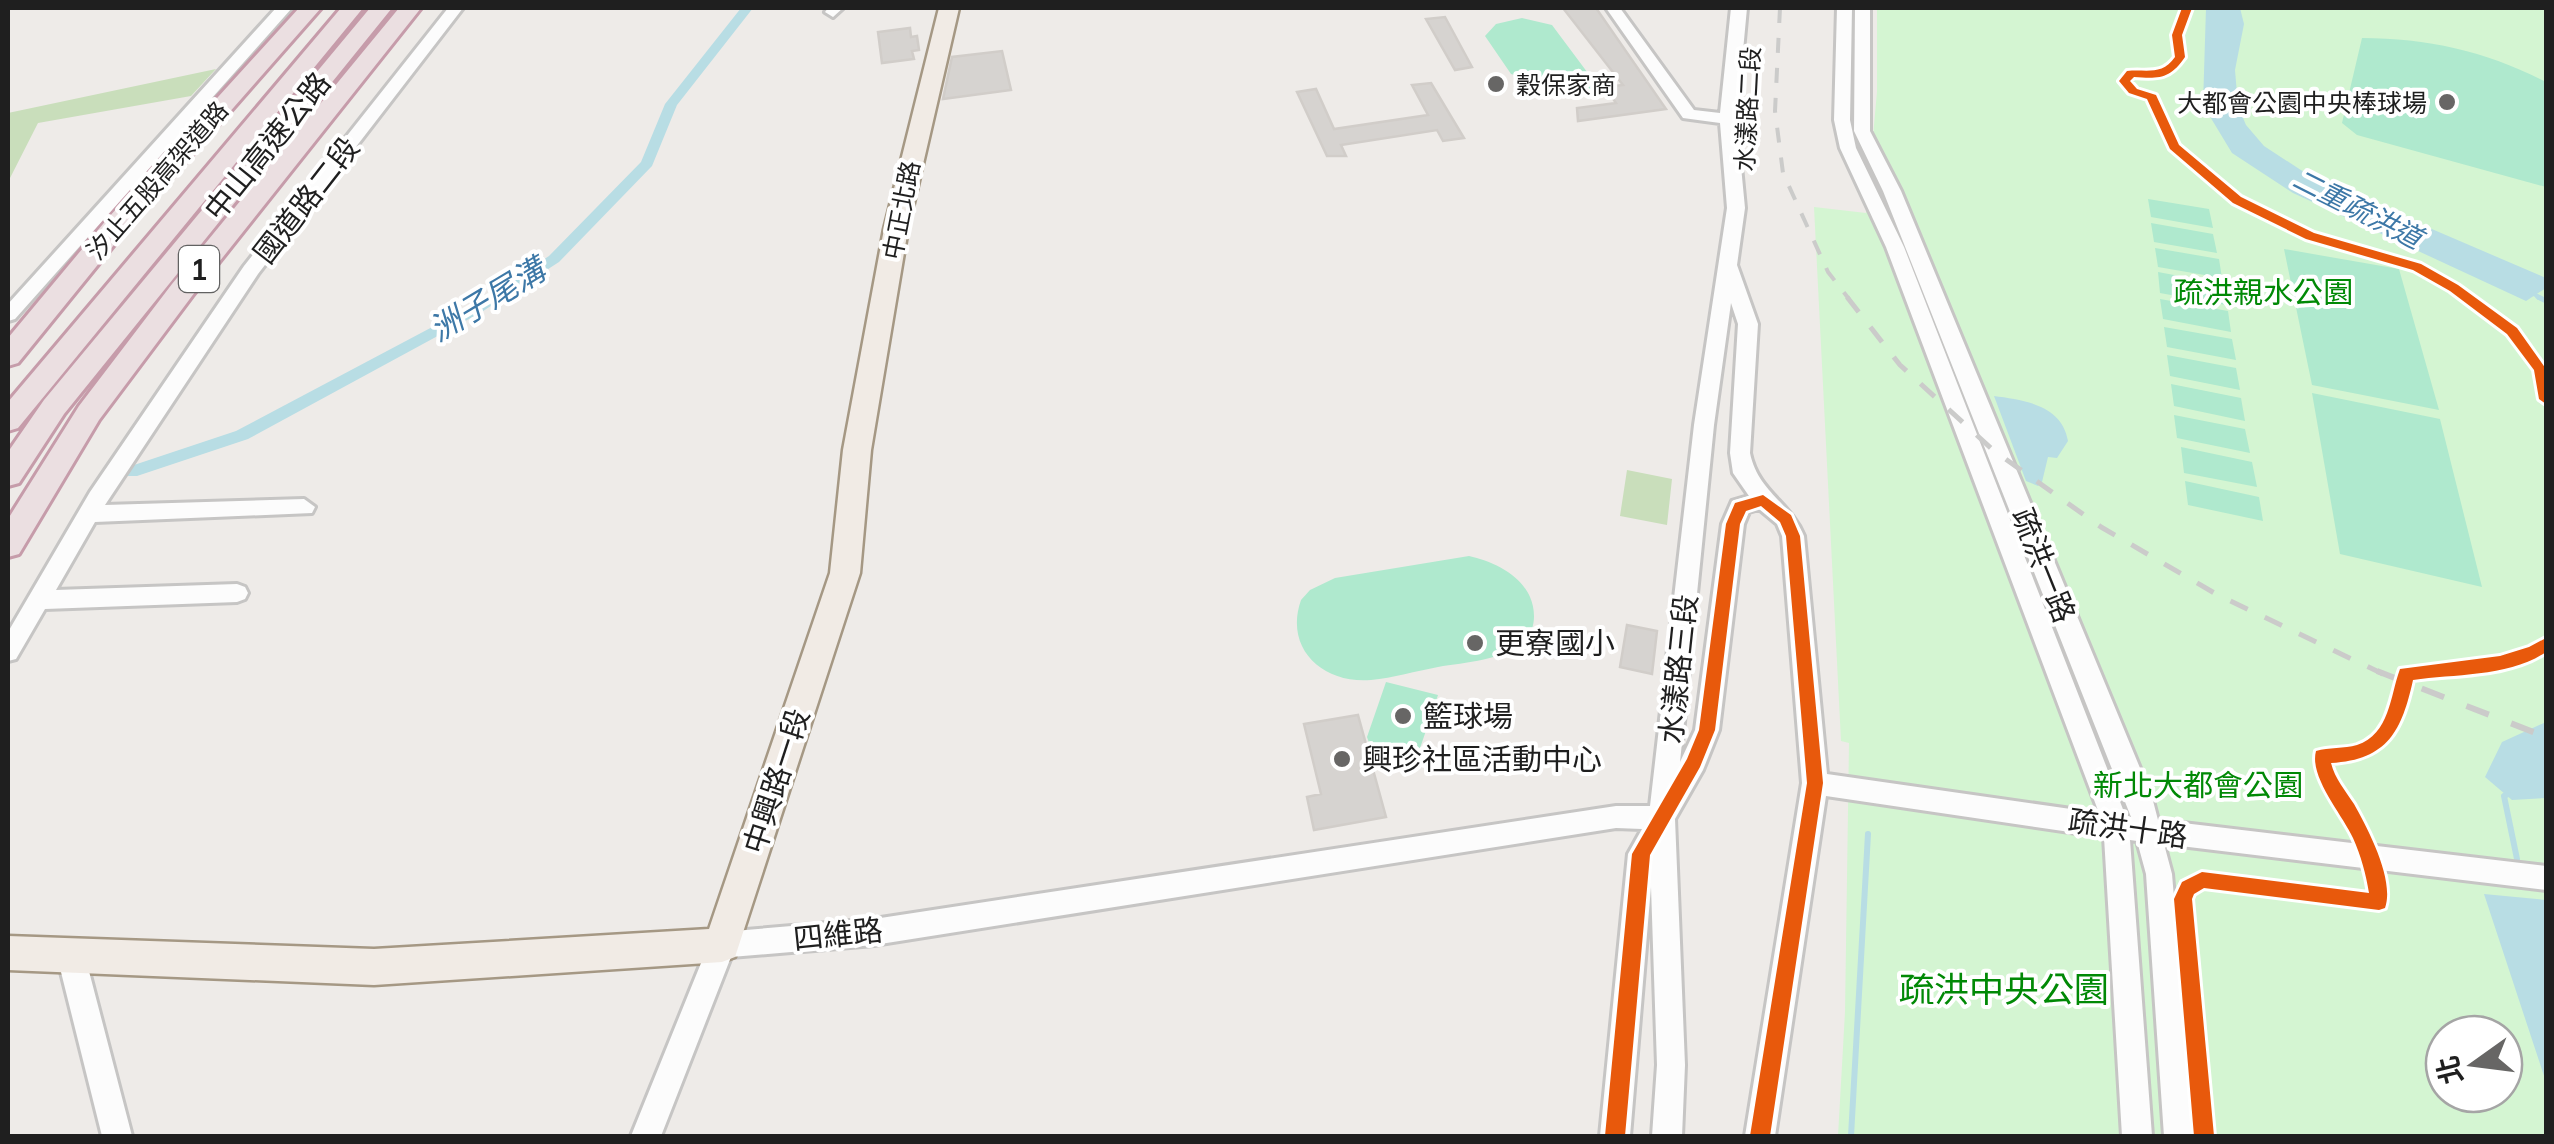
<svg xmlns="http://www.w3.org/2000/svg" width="2554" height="1144" viewBox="0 0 2554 1144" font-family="Mulish,'Noto Sans TC',sans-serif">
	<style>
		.forest { fill: #c9debb }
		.park { fill: #d4f5d2; fill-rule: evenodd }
		.pitch { fill: #afe9ce }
		.water { fill: #b8dde4 }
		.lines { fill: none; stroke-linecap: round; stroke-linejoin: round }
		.stream-far2 { stroke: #b8dde4; stroke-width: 4 }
		.stream-far1 { stroke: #b8dde4; stroke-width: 5 }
		.stream { stroke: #b8dde4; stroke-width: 6 }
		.canal { fill: #b8dde4; fill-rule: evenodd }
		.building { fill: #d6d3d0; stroke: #d1cdc9; stroke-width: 2.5 }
		.minor-casing { stroke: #c6c5c4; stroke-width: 6 }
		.major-casing { stroke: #a59884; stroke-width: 5 }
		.highway-casing { stroke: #c69caa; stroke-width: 6 }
		.minor { fill: #fcfcfc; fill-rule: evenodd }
		.major { fill: #f1ebe5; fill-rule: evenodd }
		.highway { fill: #ebdfe1; fill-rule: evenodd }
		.rail-far2 { stroke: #cbcbca; stroke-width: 4; stroke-dasharray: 15 15; stroke-linecap: butt }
		.rail-far1 { stroke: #cbcbca; stroke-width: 5; stroke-dasharray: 19 19; stroke-linecap: butt }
		.rail { stroke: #cbcbca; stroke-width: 6; stroke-dasharray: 24 24; stroke-linecap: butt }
		.cycleway-casing { stroke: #fff; stroke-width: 6 }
		.cycleway { fill: #e8590c; fill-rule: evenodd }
		.poi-dot { fill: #676665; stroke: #fff; stroke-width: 4 }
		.labels { text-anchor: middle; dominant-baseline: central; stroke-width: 8; stroke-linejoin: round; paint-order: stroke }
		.far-poi-label { font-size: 25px; fill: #1f1f1f; stroke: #fff; text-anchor: start }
		.far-street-label { font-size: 25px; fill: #1f1f1f; stroke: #fff }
		.far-water-label { font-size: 28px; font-style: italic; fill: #3d78a7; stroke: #fff }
		.shield { fill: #fff; stroke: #626262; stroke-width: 2.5 }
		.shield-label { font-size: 28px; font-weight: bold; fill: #1f1f1f }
		.street-label { font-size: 30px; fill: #1f1f1f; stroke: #fff }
		.park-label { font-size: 30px; fill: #018906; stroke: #fff }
		.poi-label { font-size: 30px; fill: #1f1f1f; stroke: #fff; text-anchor: start }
		.water-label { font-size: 32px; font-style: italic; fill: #3d78a7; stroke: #fff }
		.near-park-label { font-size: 35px; fill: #018906; stroke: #fff }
	</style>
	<rect width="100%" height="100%" fill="#eeebe8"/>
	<path class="forest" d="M216,69L191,96L38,123L8,182V113Z
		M1627,470L1672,479L1667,525L1620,516Z"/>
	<path class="park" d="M1877,8H2546V1136H1838L1845,1012L1849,743L1841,741L1814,207L1866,213L1877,92ZM2444,1034H2504V1094H2444Z"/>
	<path class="pitch" d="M1522,18L1552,25L1602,92L1591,93L1578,74L1547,84L1511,74L1485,36L1496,24Z
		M2362,38C2428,38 2488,52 2546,82V187L2357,135L2342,123Z
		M2148,199L2209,209L2213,228L2151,217Z
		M2151,223L2213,234L2217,253L2154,242Z
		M2155,248L2219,259L2222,278L2158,267Z
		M2284,249L2399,269L2439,410L2312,385Z
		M2158,272L2222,284L2226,305L2160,293Z
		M2160,299L2228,311L2231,332L2163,319Z
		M2164,327L2232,339L2236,360L2167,347Z
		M2167,355L2236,368L2240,390L2170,376Z
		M2171,384L2241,398L2245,421L2174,406Z
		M2312,393L2440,419L2482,587L2340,554Z
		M2174,415L2245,429L2250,453L2177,438Z
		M2181,447L2252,462L2257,487L2184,473Z
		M2185,481L2259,497L2263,521L2188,505Z
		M1469,556C1492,561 1520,574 1530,597C1536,611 1536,629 1525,640C1504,661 1465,662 1438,667C1416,671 1393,678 1371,680C1322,684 1284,648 1301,600L1310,590L1335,578Z
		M1386,682L1438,695L1413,769L1374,757L1367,737Z"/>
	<path class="water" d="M2206,8H2240L2244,24L2235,70L2238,106L2246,125L2264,146L2313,178L2546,278V288L2526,301L2293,193L2232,153L2203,105Z
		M1994,396C2024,400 2062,405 2068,441L2057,458L2048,457L2042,482L2038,486L2026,481Z
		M2546,722V798L2512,800L2485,777L2502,742Z
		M2484,894L2546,900V1082Z"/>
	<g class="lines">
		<path class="stream-far2" d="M2530,292L2543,299"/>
		<path class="stream-far1" d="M2538,297L2546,301"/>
		<path class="stream" d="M2508,794L2504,796L2517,859
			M1851,1136L1868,834"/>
		<path class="canal" d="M741,8H753L677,105L652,166L559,262L480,313L248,439L137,476H125L123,472L125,468L236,431L470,307L549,256L641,162L665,104Z"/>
	</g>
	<path class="building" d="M1563,8H1596L1666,109L1578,121L1577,108L1616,103L1605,87L1623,85Z
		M1445,17L1472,67L1455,70L1426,19Z
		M910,28L911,37L917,36L919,50L912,51L914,59L882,63L878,32Z
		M1002,51L1011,90L943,99L952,57Z
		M1431,83L1464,138L1443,141L1437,130L1341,145L1346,156H1327L1297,92L1316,89L1334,129L1428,115L1412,85Z
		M1627,625L1657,631L1652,674L1620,667Z
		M1358,715L1386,817L1314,830L1307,797L1321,794L1304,724Z"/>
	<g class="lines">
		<g class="minor-casing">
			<path id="minor" d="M276,8H292L15,319L8,321V304Z
				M448,8H463L258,274L105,505L304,499L315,507L312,513L95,522L56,590L237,584L245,587L248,593L245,599L237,602L45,609L16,659L8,661V632L90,492L244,266Z
				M828,8H843L833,17L825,12Z
				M1606,8H1620L1694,110L1720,113L1731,8H1747L1737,115L1747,120L1737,125L1745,208L1737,265L1758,324L1750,453C1758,492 1790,502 1804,536L1827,774L2099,813L1886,247L1840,148L1834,120L1837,8H1852L1850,120L1856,148L1904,247L2126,817H2131L1883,191L1854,131L1855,8H1870V131L1901,191L2152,797L2158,820L2546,866V890L2164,844L2172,874L2194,1136H2164L2146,874L2137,841L2130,840L2152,1136H2122L2104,837L1826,796L1775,1136H1745L1802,783L1782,536L1777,524L1759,509L1749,512L1744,524L1719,730L1703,770L1675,819L1685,1065L1682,1136H1652L1657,1065L1651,887L1630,1136H1600L1628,854L1642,829L1616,828L874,945L731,957L661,1136H631L712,936L722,932L874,919L1616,806H1650L1694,425L1727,208L1720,123L1683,118ZM1731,303L1738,324L1730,453L1733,473L1749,496L1732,501L1722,524L1695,730L1680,762L1714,425Z
				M71,943L81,947L85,956L132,1136H102L57,956L61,947Z"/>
		</g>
		<g class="major-casing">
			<path id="major" d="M939,8H959L908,229L871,450L860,573L735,957L722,962L374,985L8,970V936L374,949L709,929L830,573L843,450L884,229Z"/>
		</g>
		<g class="highway-casing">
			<path id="highway" d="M299,8H321L126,230L18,363L8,366V338L108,218Z
				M341,8H363L18,428L8,431V402Z
				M370,8H392L64,414L19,483L8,486V452L44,400Z
				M399,8H421L192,296L99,420L19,554L8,557V519L79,406L172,284Z"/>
		</g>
		<use href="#minor" class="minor"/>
		<use href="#major" class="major"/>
		<use href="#highway" class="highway"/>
		<path class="rail-far2" d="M1780,8L1775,111L1783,173L1828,272L1849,299"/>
		<path class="rail-far1" d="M1847,297L1900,365L1993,450L2101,527L2216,594L2383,674"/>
		<path class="rail" d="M2377,671L2546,737"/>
		<g class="cycleway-casing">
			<path id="cycleway" d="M2182,8H2192L2182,35L2185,57C2170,79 2159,79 2134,77L2130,81L2137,89L2156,95L2179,145L2241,197L2314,233L2421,264L2458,285L2517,328L2546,369V404L2539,399L2534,370L2507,334L2450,291L2413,270L2306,239L2233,203L2170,149L2147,99L2129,93L2119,81L2127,71C2147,69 2162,76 2175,57L2172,35Z
				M1763,495L1791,515L1800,536L1823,783L1770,1136H1750L1807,783L1786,536L1780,522L1761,506L1746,511L1740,524L1715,730L1700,767L1650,855L1625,1136H1605L1632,854L1687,759L1699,730L1726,524L1735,503Z
				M2546,638V652C2510,677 2455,674 2413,680C2402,730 2388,760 2331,763C2335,779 2345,790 2354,804C2368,829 2395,880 2385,908L2379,910L2204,888L2194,894L2192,899L2214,1136H2194L2174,899L2182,882L2202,872L2369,893C2366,874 2361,856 2353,838C2342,814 2309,777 2316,751C2329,747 2344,749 2357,745C2390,734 2390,696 2400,669L2500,656L2529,647Z"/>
		</g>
		<use href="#cycleway" class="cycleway"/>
	</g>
	<g class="poi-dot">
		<circle cx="1496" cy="84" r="10"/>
		<circle cx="2447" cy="102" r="10"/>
		<circle cx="1475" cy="643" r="10"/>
		<circle cx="1403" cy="716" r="10"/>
		<circle cx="1342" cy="759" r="10"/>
	</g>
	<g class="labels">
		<g class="far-poi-label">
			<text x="1516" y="84">穀保家商</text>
			<text x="2427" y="102" text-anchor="end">大都會公園中央棒球場</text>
		</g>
		<g class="far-street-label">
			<text transform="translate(1747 109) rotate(-87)">水漾路二段</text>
			<text transform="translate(157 180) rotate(-49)">汐止五股高架道路</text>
			<text transform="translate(901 210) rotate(-79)">中正北路</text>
		</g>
		<g class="far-water-label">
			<text transform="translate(2358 208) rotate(27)">二重疏洪道</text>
		</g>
		<rect class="shield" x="179" y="246" width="40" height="46" rx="8"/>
		<g class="shield-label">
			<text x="199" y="269">1</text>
		</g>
		<g class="street-label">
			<text transform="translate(267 146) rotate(-51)">中山高速公路</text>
			<text transform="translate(306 200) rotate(-52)">國道路二段</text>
			<text transform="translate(2044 565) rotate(68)">疏洪一路</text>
			<text transform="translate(1678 669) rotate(-84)">水漾路三段</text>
			<text transform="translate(776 781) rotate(-72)">中興路一段</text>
			<text transform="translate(2128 828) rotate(8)">疏洪十路</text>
			<text transform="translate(838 934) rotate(-6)">四維路</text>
		</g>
		<g class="park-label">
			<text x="2263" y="292">疏洪親水公園</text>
			<text x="2198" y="785">新北大都會公園</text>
		</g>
		<g class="poi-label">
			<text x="1495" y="643">更寮國小</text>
			<text x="1423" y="716">籃球場</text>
			<text x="1362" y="759">興珍社區活動中心</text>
		</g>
		<g class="water-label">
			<text transform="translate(487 299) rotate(-31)">洲子尾溝</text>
		</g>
		<g class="near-park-label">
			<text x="2004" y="989">疏洪中央公園</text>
		</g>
	</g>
	<rect width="2554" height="1144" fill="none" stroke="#1f1f1f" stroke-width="20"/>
	<g transform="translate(2474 1064) rotate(256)"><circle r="48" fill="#ffffff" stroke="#a5a5a5" stroke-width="2.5"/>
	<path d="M0-8L18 38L0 25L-18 38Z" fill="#676665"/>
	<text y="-15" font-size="28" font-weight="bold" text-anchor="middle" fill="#1f1f1f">北</text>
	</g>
</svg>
